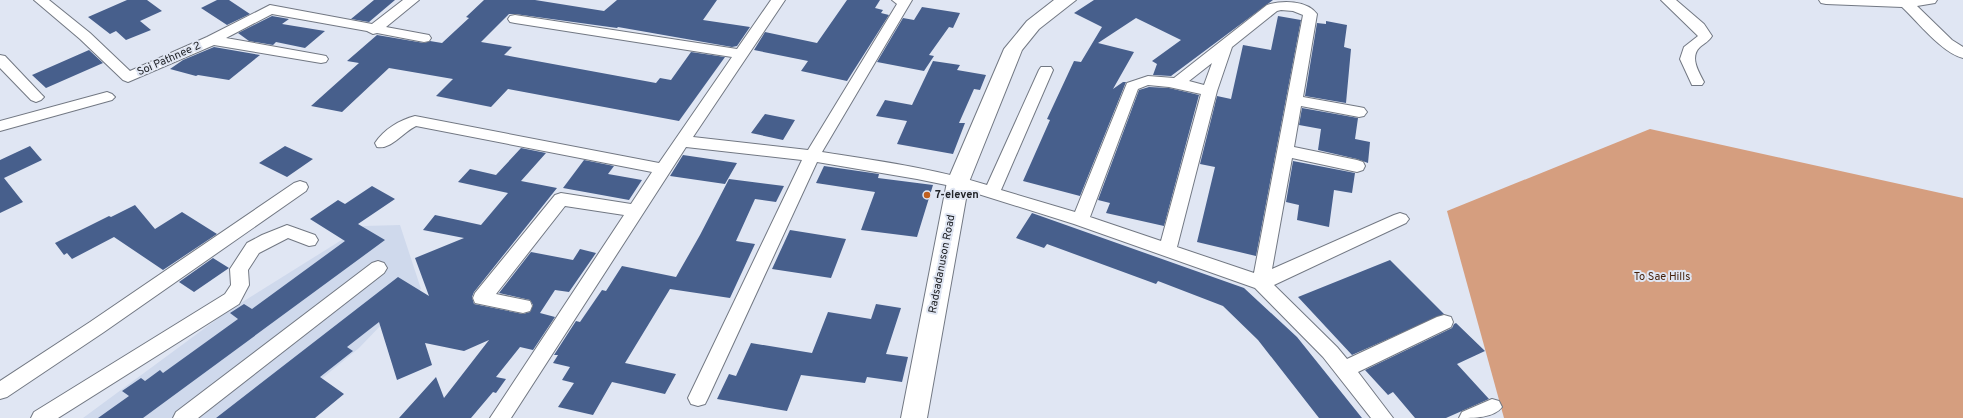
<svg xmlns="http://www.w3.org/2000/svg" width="1963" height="418" viewBox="0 0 1963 418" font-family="Overpass,sans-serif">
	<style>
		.built { fill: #cfd9ec }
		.forest { fill: #d59e7f }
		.building { fill: #475f8c }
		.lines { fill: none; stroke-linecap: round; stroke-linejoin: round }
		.street-casing { stroke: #727883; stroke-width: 2 }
		.secondary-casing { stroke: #727883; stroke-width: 2 }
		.street { fill: #fff; fill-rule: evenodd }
		.secondary { fill: #fff; fill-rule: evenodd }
		.poi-dot { fill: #c05f1e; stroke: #e0e6f3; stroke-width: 1.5 }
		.labels { text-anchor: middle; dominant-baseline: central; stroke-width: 4; stroke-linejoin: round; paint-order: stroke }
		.street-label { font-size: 11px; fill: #212327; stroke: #e0e6f3 }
		.poi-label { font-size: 11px; font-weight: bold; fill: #212327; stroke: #e0e6f3; text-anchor: start }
		.park-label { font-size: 11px; fill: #431f08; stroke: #e0e6f3 }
	</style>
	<rect width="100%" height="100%" fill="#e0e6f3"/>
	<path class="built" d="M400,225L421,289L386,320L359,348L274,418H83L228,311L364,226Z"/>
	<path class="forest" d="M1650,129L1963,198V418H1504L1447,211Z"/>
	<path class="building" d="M127,0H147L162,11L140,21L151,30L126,40L116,31L110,34L88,17Z
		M217,0H229L250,14L227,25L201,8Z
		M374,0H395L369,22L351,19Z
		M484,0H535L604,11L617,0H717L703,20L750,27L737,46L732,47L618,27L617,28L515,14H509L481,42L512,47L504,55L656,83L660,78L671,80L691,52L725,57L679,121L508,89L491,107L436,96L453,79L389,68L342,112L311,106L359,63L347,61L377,35L424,43L430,41L442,43L469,18L466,17Z
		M847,0H880L875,8L883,10L881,13L889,15L847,81L801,71L808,61L754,50L765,32L817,43Z
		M1094,0H1273L1171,76L1153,75L1157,64L1152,61L1181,40L1136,18L1098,43L1134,52L1113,89L1123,82H1126L1080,196L1023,181L1050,120L1047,119L1074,61L1081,62L1102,27L1074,13Z
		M922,7L960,13L953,28L949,27L929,55L934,56L924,71L877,62L903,18L914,20Z
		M272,16L289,19L282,24L325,31L305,48L276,42L273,45L249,41L238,33Z
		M1278,16L1301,20L1256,256L1197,242L1215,167L1200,164L1217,96L1231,99L1243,45L1271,50Z
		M1326,21L1347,25L1344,47L1351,49L1346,103L1305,96L1317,23L1326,24Z
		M214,47L260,55L229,80L198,75L196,76L170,69L183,60Z
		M89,50L103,63L46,88L32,75Z
		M933,61L960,65L957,70L986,75L980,90L974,89L959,123H965L953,154L897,144L907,121L876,116L885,100L912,105Z
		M1149,87L1169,88L1199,95L1164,226L1106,213L1110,203L1098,200L1139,90Z
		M1302,108L1358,118L1355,139L1370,142L1368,163L1357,159L1318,150L1321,129L1299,125Z
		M765,114L795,120L783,140L751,133Z
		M30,146L42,160L4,178L23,202L0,213V160Z
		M285,146L313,159L287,177L259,163Z
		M521,148L546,153L521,181L557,188L474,292L472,297L474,304L523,314L530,312L533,305L530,300L499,293L531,252L573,260L580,249L596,253L569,292L555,290L540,313L555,317L533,350L520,347L496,377L506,379L496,393L493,392L471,418H399L436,377L444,398L489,340L464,351L425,343L432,365L397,380L379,322L347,347L353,351L320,377L344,394L315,418H216L398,277L429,296L415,258L464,238L423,230L435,215L481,225L508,193L458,182L470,169L496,175Z
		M683,155L737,163L725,184L670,176Z
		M584,160L614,166L608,174L642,180L629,200L563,188Z
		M1293,161L1355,173L1352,193L1334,190L1329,227L1297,220L1299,205L1286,202Z
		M824,166L879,174L878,178L933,185L917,237L861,230L875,192L816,183Z
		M729,179L784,186L776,202L755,199L736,241L755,244L730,298L670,289L625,363L676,374L665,394L612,382L593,415L558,407L574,383L562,380L570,367L553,363L558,355H554L576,321L580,322L602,290L606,291L622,266L676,277L700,235Z
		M372,186L395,199L358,224L385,240L143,418H98L129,396L122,391L141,378L145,381L160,370L163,373L238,319L230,313L244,304L252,309L345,241L310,219L338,200L345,204Z
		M135,205L155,229L182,212L217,234L163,270L114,237L72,259L67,253L64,255L55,243L109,216L111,217Z
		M1032,213L1244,288L1297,337L1362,418H1319L1258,340L1223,306L1158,281L1156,284L1047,244L1044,248L1016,238Z
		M790,230L846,239L831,278L772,269Z
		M213,258L229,268L194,292L179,282Z
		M1390,260L1444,314L1352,355L1298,297Z
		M876,304L901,308L886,354L908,357L902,382L867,377L865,383L801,375L787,411L717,399L729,374L736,376L751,343L812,353L828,312L871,319Z
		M1456,323L1485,351L1457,364L1489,399L1446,418H1415L1393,392L1388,395L1365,370L1452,328L1454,324Z"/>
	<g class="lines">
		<g class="street-casing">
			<path id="street" d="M34,0H49L90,33L130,71L207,37L270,5L372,24L403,0H419L386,27L429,35L431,38L429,41L424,42L377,33L373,34L367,31L272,14L226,38L321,55L326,56L328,59L326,62L321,63L214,45L128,82L123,80L80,39Z
				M771,0H785L693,137L808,150L897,4L892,0H912L822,152C878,161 933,168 987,185L1039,70L1041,67H1051L1053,70L1001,190L1075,212L1127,83L1148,76L1174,78L1267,5C1282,0 1307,0 1317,14L1303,97L1359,107L1364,108L1367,112L1364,116L1359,117L1301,106L1294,147L1357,160L1363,162L1365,166L1363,170L1357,172L1292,158L1272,269L1394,215L1400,213L1406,215L1409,219L1406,223L1274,285L1337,347L1347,359L1437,317L1444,315L1451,317L1453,322L1451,327L1358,372L1393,418H1371L1323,357L1255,288L1074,224L956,187L917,179L817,162L708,398L705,404L698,406L691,404L688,398L802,160L686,147L511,418H490L624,215L565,206L496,294L530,301L532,306L530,311L523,313L475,303L473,298L475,293L555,195L561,193L631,204L652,172L416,126C403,132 391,150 377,147L375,143C384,129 400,120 415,116L659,163L732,57L515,23L510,22L508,19L510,16L515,15L737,49ZM1281,10L1293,11L1303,15L1254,273L1177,247L1217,91L1232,47L1277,11ZM1212,63L1204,85L1189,81ZM1148,85L1169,87L1201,94L1161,241L1090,217L1138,89Z
				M1661,0H1676L1704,24L1712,36C1709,41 1705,43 1700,47C1689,57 1699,72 1704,82L1702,85H1692L1680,59L1684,47L1698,36Z
				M1819,0H1937L1935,3L1917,6L1952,40L1963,47V58C1942,53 1918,22 1902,7L1826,4L1821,3Z
				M0,55L5,56L41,94L44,97L41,100L36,102L31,100L0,68Z
				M107,92L112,94L115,97L112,100L0,131V121Z
				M300,181L306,183L308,187L306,191L104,332L7,397L0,399V381L90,322L294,183Z
				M287,225L315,235L318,240L315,245L309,246L288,238L259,253L248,270L249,285L239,304L58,418H31L34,412L225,294L231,285L230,269L247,243L262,235Z
				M378,261L384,263L387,268L384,273L198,418H173L176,412L372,263Z
				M1492,399L1499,401L1502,407C1494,418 1474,418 1459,418L1462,412Z"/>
		</g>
		<g class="secondary-casing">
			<path id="secondary" d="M1054,0H1076L1039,29L1022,50L969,182L927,418H901L947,182L1004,49L1027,21Z"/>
		</g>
		<use href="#street" class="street"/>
		<use href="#secondary" class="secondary"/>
	</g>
	<circle class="poi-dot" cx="927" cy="195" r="4"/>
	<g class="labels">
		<g class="street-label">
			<text transform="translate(169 59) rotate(-24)">Soi Pathnee 2</text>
			<text transform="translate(942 264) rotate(-79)">Radsadanuson Road</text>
		</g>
		<g class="poi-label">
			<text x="935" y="195">7-eleven</text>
		</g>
		<g class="park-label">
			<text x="1662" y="277">To Sae Hills</text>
		</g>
	</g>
</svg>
